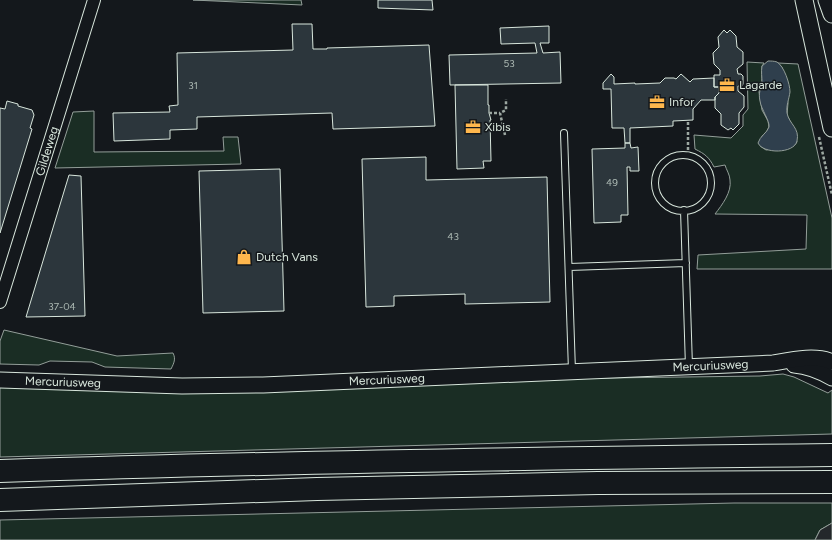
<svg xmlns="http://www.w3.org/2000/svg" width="832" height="540" viewBox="0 0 832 540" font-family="Figtree,sans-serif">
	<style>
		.green { fill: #1a2d24; stroke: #939e99 }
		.parking { fill: #24282b; stroke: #939e99 }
		.water { fill: #2f3f4d; stroke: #939e99 }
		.building { fill: #2c363c; stroke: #d8e6dc }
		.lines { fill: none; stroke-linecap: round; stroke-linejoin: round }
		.service-casing { stroke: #d8e6dc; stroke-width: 8 }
		.minor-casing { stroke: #d8e6dc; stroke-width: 14 }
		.tertiary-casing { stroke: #d8e6dc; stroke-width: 17 }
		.secondary-casing { stroke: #d8e6dc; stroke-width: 19 }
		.motorway-casing { stroke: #d8e6dc; stroke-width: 24 }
		.path { stroke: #9da8a2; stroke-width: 2.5; stroke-dasharray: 3 2; stroke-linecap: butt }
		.service { stroke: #14181c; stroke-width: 6 }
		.minor { stroke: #14181c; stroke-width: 12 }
		.tertiary { stroke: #14181c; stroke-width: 15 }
		.secondary { stroke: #14181c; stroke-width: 17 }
		.motorway { stroke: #14181c; stroke-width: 22 }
		.labels { text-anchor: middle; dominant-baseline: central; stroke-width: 3; stroke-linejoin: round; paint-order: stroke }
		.number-label { font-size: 10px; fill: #adbab4 }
		.poi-label { font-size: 12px; fill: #d8e6dc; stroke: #14181c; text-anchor: start }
		.street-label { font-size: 12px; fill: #d8e6dc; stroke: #14181c }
	</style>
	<rect width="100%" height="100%" fill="#14181c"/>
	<path class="green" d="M193,0H301L302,5Z
		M747,62L764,63L762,66V83L759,92L762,110L768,121L769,127L767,131L762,136L760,146L766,150L794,146L797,142L790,121L787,115L788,103L782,67L778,63L798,64L832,218V269H697L698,255L806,249L807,215L715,214C722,205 732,192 730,180C730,175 726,169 725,165L714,167C709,157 705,154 695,149L694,135L731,138L743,126V115L748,109Z
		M94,111V152L224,151L223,137H238L241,164L55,168L73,112Z
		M4,330L117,356L173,353C176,359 174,363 171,369L105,367L92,362L50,361L39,365L0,364V341Z
		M783,374L794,377L828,393L832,390V434L0,457V386L760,376Z
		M734,503H832V523L820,530L815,540H0V520Z"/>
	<path class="parking" d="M832,523V540H815L820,530Z"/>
	<path class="water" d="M768,61C771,61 774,61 777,62C784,66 790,84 790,92C789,99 786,106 787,113C789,124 800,128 797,141C794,154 763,154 758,143C760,136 767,133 769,127C770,121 761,109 760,101C758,92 761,90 762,82C762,77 761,72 762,66Z"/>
	<path class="building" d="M378,0H432L433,10L378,8Z
		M292,24H312L313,49H327V48L429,45L435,126L333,129L332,113L197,117V129L170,130V139L114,141L113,113L170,112L169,106L178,105L177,53L293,50Z
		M549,26V43H540L543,53L560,52L561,83L450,85L449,55L537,53L535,43L501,44L500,28Z
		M724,30L727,33L730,30L736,36L737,47L743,52V64L737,69L738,74H741L743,76V84L742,86H738V91L744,96V107L739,113V124L733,130L731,128L728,130L721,125V114L715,108V97L719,93V87H714V75H720V70L714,64L713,53L719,47L718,37Z
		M611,74L614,77V84L635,83V84L660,83L665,78H674L676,79L681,74L690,82L693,79L714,78V87H719V93L715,97V100H701L693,109V120L673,121V126L630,128V143H625L624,128H612L611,89H603V83Z
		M455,85H488V105H489V113L491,120H490L491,161H483L484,168L457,169Z
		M7,101L18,104V106L32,110L34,115L30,128L32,129L0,233V108L5,109Z
		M625,143H630L631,148L638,147L639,171H630V167H627L628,215H621V222L594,223L592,149L625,148Z
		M426,157V180L547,177L550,302L465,304V294L394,296V306L366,307L362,159Z
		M280,169L284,311L203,313L199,171Z
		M69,175L81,176L85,316L26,317Z"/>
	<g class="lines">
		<g class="service-casing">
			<path id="service" d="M564,133L572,371
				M655 183a28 28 0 1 1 56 0a28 28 0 1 1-56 0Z
				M684,210L689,367
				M569,267L686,263"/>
		</g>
		<g class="minor-casing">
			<g id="minor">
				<path id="s1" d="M0,302L94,0"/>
			</g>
		</g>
		<g class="tertiary-casing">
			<g id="tertiary">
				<path d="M794,365C807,366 820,371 832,378"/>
				<path id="s2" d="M0,380L182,386L263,385L773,363C790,360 816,354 832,362"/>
			</g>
		</g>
		<g class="secondary-casing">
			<path id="secondary" d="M804,0L832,128
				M827,0L832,14"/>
		</g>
		<g class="motorway-casing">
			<path id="motorway" d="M0,471C277,462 555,458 832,455
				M0,500L317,489L598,483L832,482"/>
		</g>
		<path class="path" d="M489,113H500
			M505,135L500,113L506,110V99
			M819,137L832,195
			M688,155V120"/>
		<use href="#service" class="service"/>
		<use href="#minor" class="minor"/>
		<use href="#tertiary" class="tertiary"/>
		<use href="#secondary" class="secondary"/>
		<use href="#motorway" class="motorway"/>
	</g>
	<defs>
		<g id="office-bare" transform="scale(1.2)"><path d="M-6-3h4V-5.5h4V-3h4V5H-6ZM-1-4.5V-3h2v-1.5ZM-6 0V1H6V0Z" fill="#ffb74d" stroke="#14181c" stroke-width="2.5" paint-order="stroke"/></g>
		<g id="shop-bare" transform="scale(1.2)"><path d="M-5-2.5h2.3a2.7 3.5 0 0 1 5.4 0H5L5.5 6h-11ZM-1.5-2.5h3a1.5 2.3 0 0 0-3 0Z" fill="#ffb74d" stroke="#14181c" stroke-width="2.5" paint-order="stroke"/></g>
	</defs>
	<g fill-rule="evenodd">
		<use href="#office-bare" x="727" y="85"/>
		<use href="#office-bare" x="657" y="102"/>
		<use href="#office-bare" x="473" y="127"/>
		<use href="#shop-bare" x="244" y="257"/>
	</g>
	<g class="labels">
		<g class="number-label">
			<text x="509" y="63">53</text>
			<text x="193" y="85">31</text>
			<text x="612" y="182">49</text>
			<text x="453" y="236">43</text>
			<text x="62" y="306">37-04</text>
		</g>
		<g class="poi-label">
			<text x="739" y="85">Lagarde</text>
			<text x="669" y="102">Infor</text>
			<text x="485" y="127">Xibis</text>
			<text x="256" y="257">Dutch Vans</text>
		</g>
		<g class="street-label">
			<text stroke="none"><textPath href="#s1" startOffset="158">Gildeweg</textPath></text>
			<text stroke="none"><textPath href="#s2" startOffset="711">Mercuriusweg</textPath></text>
			<text stroke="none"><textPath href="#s2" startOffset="387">Mercuriusweg</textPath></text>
			<text stroke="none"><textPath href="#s2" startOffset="63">Mercuriusweg</textPath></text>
		</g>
	</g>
</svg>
